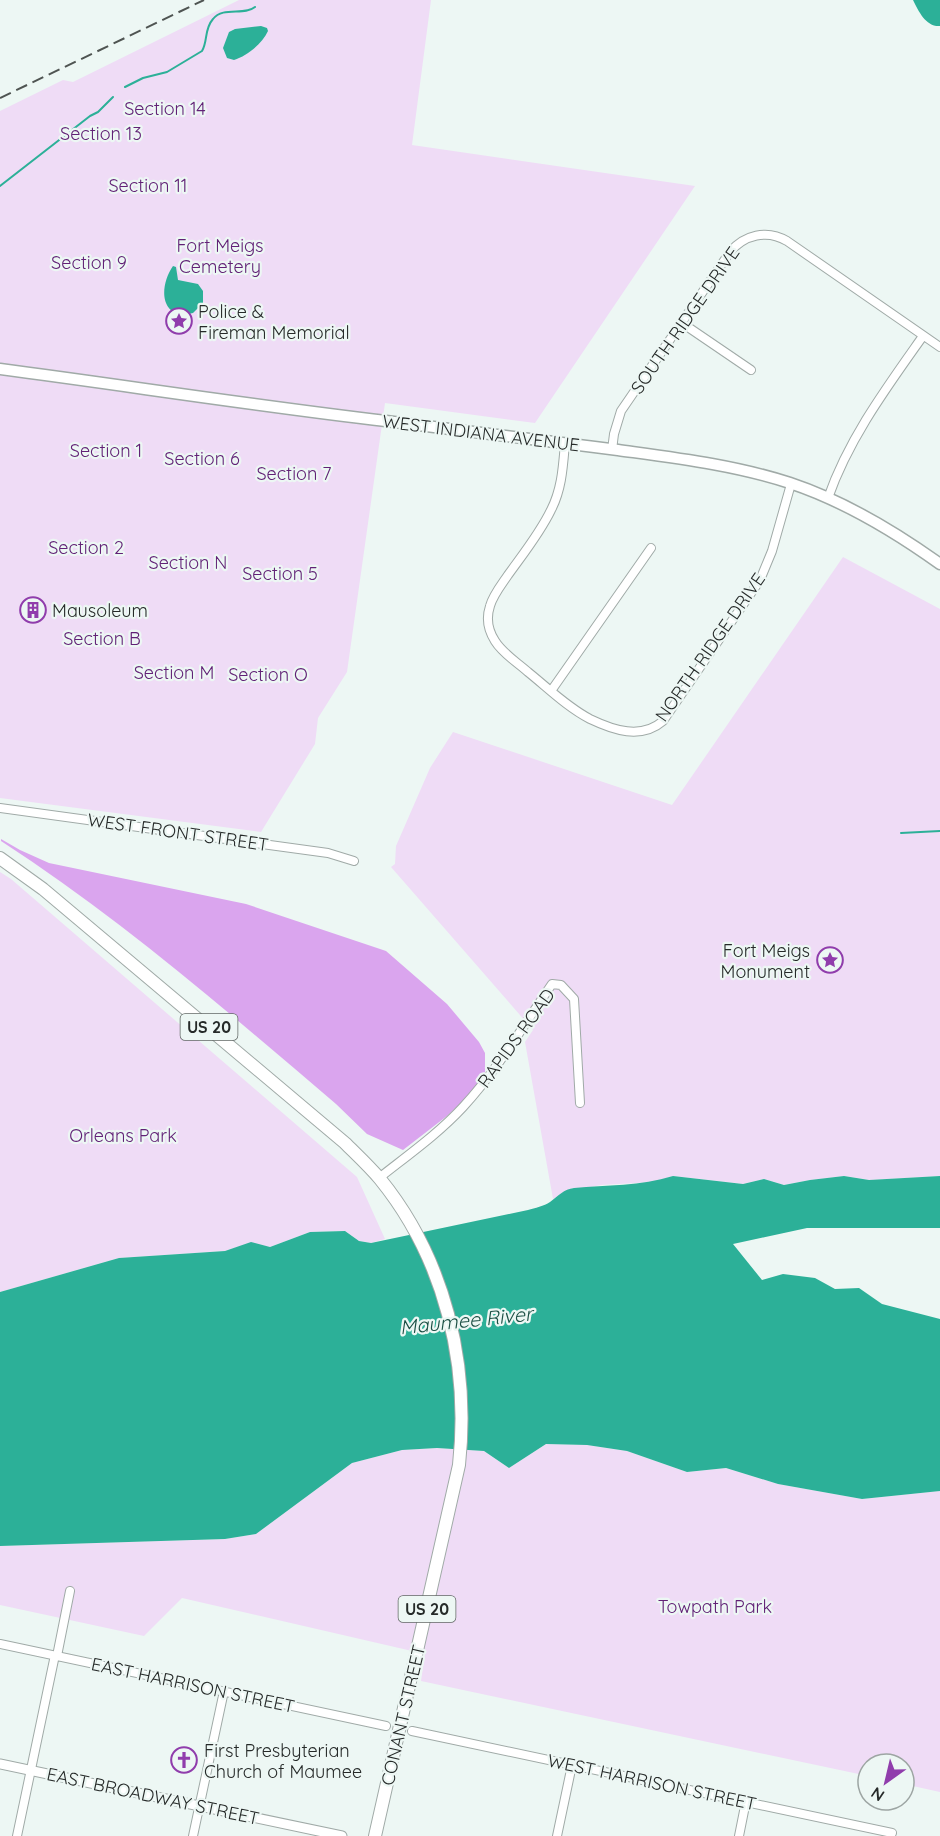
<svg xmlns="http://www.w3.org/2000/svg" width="940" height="1836" viewBox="0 0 940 1836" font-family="Quicksand,sans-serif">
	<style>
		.green { fill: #efdcf6 }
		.forest { fill: #daa5ee }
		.water { fill: #2cb098 }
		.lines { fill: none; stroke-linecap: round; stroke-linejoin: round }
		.stream { stroke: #2cb098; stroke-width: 2 }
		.minor-casing { stroke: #a0aaa7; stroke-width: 10 }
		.tertiary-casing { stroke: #a0aaa7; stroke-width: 11 }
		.secondary-casing { stroke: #a0aaa7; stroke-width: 13 }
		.primary-casing { stroke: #a0aaa7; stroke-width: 14 }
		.minor { stroke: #fff; stroke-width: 8 }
		.tertiary { stroke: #fff; stroke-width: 9 }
		.secondary { stroke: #fff; stroke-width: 10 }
		.primary { stroke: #fff; stroke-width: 12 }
		.rail { stroke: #4f5452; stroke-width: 2; stroke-dasharray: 12 6; stroke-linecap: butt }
		.labels { text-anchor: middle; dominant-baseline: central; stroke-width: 4.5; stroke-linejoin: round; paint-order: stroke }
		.shield { fill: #edf7f4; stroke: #626866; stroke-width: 1.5 }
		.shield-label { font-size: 16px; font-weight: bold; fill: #262a29 }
		.park-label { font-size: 18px; fill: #612176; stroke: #edf7f4 }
		.poi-label { font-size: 18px; fill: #262a29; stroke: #edf7f4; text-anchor: start }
		.street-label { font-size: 18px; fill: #262a29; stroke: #edf7f4 }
		.water-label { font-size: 20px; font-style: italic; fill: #1b4f44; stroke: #edf7f4 }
	</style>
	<rect width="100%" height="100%" fill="#edf7f4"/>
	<path class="green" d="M239,0H431L412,145L695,186L535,423L385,403L347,672L318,718L315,744L261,832L0,798V111L63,80L73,82Z
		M843,557L940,609V1176L869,1180L844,1176L810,1180L784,1185L764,1179L743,1184L673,1176L654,1182L601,1185L586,1188H572L553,1199L525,1042L533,1030L391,867L395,864L396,846L430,768L453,732L672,805Z
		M0,872L11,879L357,1177L385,1239L371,1243L359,1241L345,1231L310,1232L270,1247L251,1243L225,1251L119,1258L0,1292Z
		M546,1444L587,1445L627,1451L687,1472L726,1468L778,1484L862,1499L940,1491V1792L904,1784V1764H868V1776L421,1681L425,1654L182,1598L144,1636L0,1605V1546L225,1539L256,1534L352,1463L402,1450L437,1448L484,1451L509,1468Z"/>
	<path class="forest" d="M1,839L20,850L49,863L246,904L386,951L447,1004L479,1042L485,1053V1075L465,1099L447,1116L403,1150L367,1134L336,1104C228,1012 120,918 1,841Z"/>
	<path class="water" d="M913,0H940V26C926,27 919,12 913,0Z
		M261,26L267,28L268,31C262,44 247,56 234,60L227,58L223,48L229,32L235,29Z
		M173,266L176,267L178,280L198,284L203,291V303L193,313C159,321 159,286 173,266Z
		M673,1176L743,1184L764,1179L784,1185L810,1180L844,1176L869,1180L940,1176V1228H807L733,1244L762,1280L783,1274L815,1278L835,1289L859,1288L882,1304L940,1319V1491L862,1499L778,1484L726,1468L687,1472L627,1451L587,1445L546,1444L509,1468L484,1451L437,1448L402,1450L352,1463L256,1534L225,1539L0,1546V1292L119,1258L225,1251L251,1242L270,1247L310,1232L345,1231L359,1241L371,1243L528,1210C535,1208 544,1206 550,1202C558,1196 564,1189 574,1188C606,1185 641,1186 673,1176Z"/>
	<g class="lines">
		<path class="stream" d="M125,87L143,78L167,72L202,51C208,41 204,29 213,19C223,6 244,16 255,7
			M0,186L90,116L98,112L113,97
			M901,833L940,831"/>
		<g class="minor-casing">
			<path id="minor" d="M682,323L751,370
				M565,443C563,466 562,489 551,510C540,533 523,554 508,575C502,584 493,595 490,606C486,618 488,630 495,641C503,654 517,662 528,672C548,688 567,707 590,719C613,730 641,740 663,721L760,580L772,551L791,484
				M612,450L614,434L621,411L730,252C744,235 767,229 787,241L940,347
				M828,498C849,438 887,387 923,336
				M551,691L651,548
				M0,808L328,853L354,861
				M379,1178C408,1155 438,1134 463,1107C497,1070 524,1025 552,984L561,985L574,999L580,1103
				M0,1644L386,1726
				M57,1656L70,1591
				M412,1731L892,1833
				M17,1836L55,1655
				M193,1836L224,1691
				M557,1836L572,1765
				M739,1836L746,1801"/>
		</g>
		<g class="tertiary-casing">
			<path id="tertiary" d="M0,1764L342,1836"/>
		</g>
		<g class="secondary-casing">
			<path id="secondary" d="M0,369C129,386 257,406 386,421C464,431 541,440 618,450C676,458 735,465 790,483C844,501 894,531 940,564"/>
		</g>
		<g class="primary-casing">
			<path id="primary" d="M0,858L43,889L345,1143C356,1154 369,1166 380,1179C445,1259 470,1364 459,1465L375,1836"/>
		</g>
		<use href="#minor" class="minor"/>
		<use href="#tertiary" class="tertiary"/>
		<use href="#secondary" class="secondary"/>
		<use href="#primary" class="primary"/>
		<path class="rail" d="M0,98L204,0"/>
	</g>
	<defs>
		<g id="sight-ring" transform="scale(1.35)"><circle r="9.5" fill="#edf7f4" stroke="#903dac" stroke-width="1.5"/><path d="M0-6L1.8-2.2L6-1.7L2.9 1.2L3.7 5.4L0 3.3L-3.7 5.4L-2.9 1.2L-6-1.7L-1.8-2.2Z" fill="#903dac"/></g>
		<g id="building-ring" transform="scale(1.35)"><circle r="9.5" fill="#edf7f4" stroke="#903dac" stroke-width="1.5"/><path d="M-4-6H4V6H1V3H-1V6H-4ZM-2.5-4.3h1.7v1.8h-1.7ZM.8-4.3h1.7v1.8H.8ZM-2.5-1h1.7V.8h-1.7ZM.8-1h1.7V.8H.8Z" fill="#903dac"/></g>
		<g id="church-ring" transform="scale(1.35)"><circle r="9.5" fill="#edf7f4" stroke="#903dac" stroke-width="1.5"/><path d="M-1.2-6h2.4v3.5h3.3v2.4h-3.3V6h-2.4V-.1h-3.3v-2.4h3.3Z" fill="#903dac"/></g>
	</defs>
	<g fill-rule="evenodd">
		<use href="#sight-ring" x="179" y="321"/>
		<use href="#building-ring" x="33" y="610"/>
		<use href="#sight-ring" x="830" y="960"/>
		<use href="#church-ring" x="184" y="1760"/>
	</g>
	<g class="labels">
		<g class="shield">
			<rect x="180.5" y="1014" width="57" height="26" rx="4.5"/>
			<rect x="398.5" y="1596" width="57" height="26" rx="4.5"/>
		</g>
		<g class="shield-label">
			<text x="209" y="1027">US 20</text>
			<text x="427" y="1609">US 20</text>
		</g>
		<g class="park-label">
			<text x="165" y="108">Section 14</text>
			<text x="101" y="133">Section 13</text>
			<text x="148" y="185">Section 11</text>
			<text x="220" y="245">Fort Meigs<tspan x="220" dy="21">Cemetery</tspan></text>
			<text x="89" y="262">Section 9</text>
			<text x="106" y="450">Section 1</text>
			<text x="202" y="458">Section 6</text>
			<text x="294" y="473">Section 7</text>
			<text x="86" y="547">Section 2</text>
			<text x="188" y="562">Section N</text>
			<text x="280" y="573">Section 5</text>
			<text x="102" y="638">Section B</text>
			<text x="174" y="672">Section M</text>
			<text x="268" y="674">Section O</text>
			<text x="123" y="1135">Orleans Park</text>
			<text x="715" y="1606">Towpath Park</text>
		</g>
		<g class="poi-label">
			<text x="198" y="311">Police &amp;<tspan x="198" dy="21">Fireman Memorial</tspan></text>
			<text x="52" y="610">Mausoleum</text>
			<text x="810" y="950" text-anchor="end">Fort Meigs<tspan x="810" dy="21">Monument</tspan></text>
			<text x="204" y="1750">First Presbyterian<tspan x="204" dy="21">Church of Maumee</tspan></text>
		</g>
		<g class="street-label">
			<text transform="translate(685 320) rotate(-55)">SOUTH RIDGE DRIVE</text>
			<text transform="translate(481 433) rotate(7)">WEST INDIANA AVENUE</text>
			<text transform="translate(710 647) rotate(-55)">NORTH RIDGE DRIVE</text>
			<text transform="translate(178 832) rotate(8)">WEST FRONT STREET</text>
			<text transform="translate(516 1038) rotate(-54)">RAPIDS ROAD</text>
			<text transform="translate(193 1685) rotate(12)">EAST HARRISON STREET</text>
			<text transform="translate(403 1715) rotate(-77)">CONANT STREET</text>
			<text transform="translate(652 1782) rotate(12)">WEST HARRISON STREET</text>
			<text transform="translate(153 1796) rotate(12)">EAST BROADWAY STREET</text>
		</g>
		<g class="water-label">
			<text transform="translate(466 1320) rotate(-6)">Maumee River</text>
		</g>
	</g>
	<g transform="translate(886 1782) rotate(214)"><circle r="28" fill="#edf7f4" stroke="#9da5a3" stroke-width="1.5"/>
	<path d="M0-4.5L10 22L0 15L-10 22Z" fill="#903dac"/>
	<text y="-9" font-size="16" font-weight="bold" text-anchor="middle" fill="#262a29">N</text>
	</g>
</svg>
